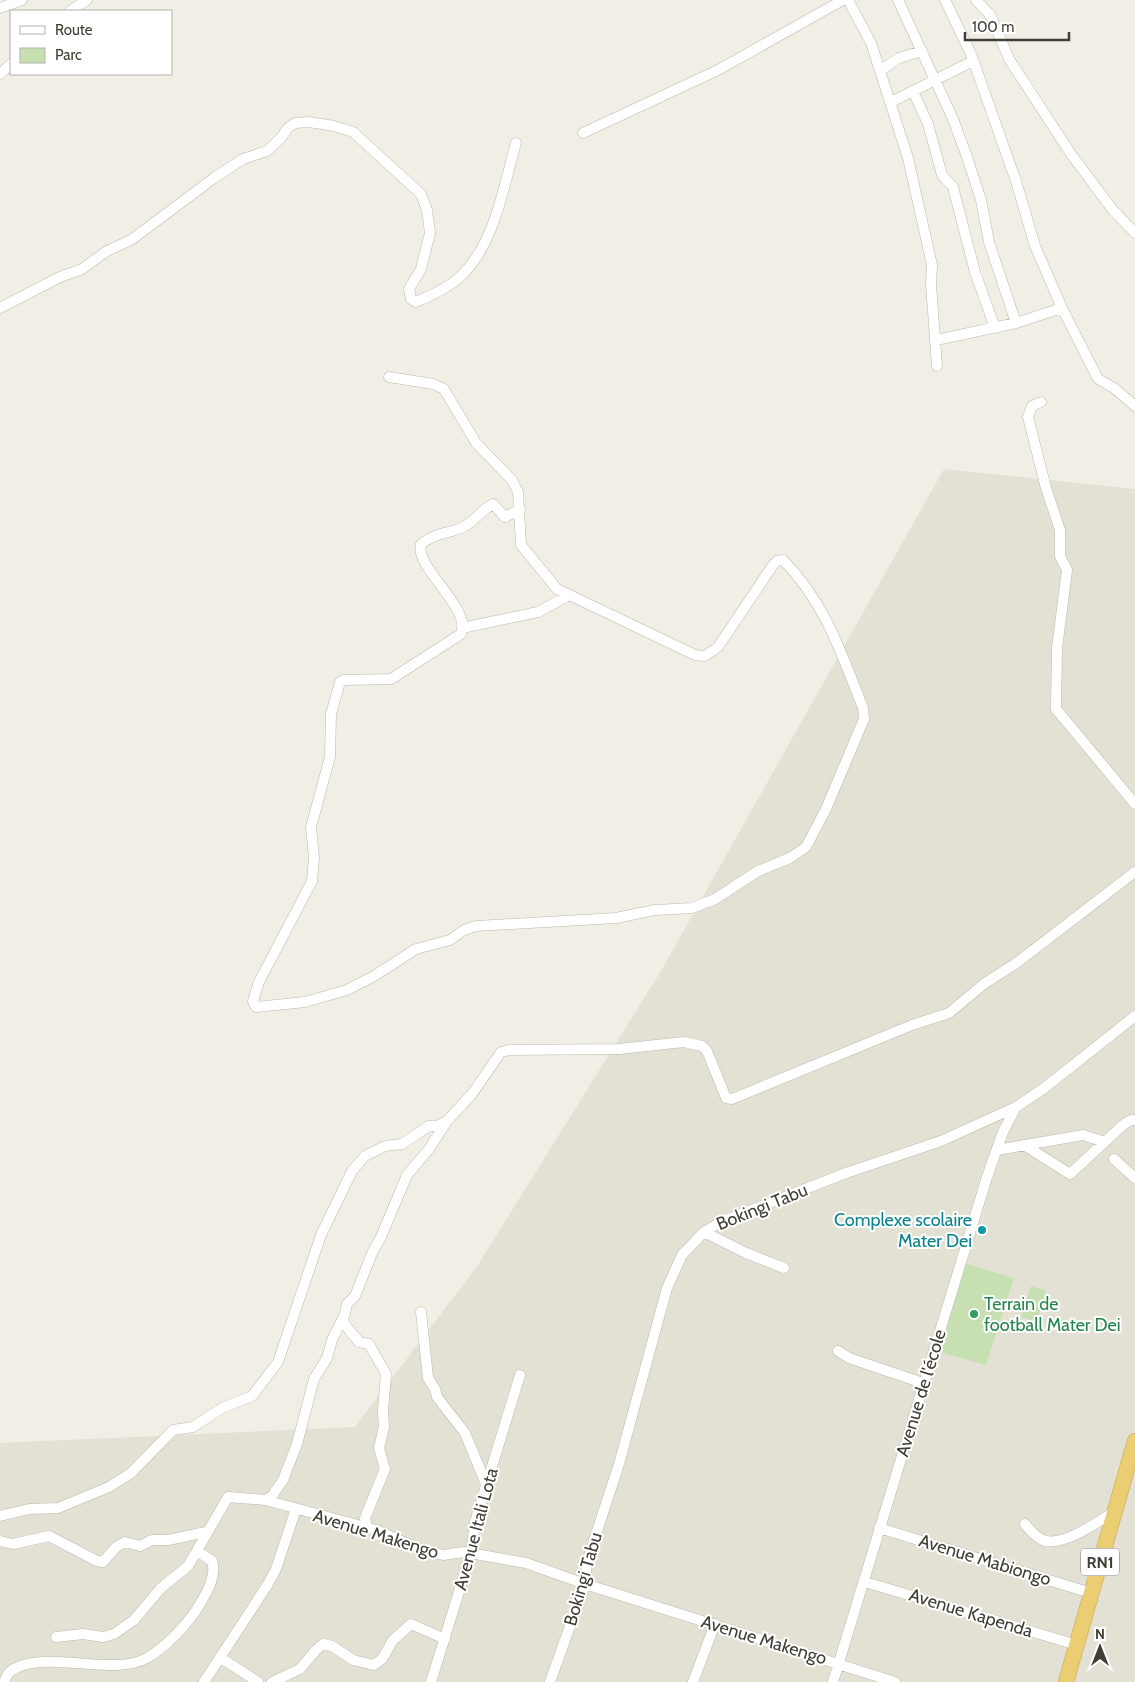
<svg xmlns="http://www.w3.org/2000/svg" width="1135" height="1682" viewBox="0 0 1135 1682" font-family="Cabin,sans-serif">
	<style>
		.residential { fill: #e3e0d4 }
		.green { fill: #c7e0b2 }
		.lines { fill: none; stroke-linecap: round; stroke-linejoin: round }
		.minor-casing { stroke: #bdb9ac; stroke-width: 11 }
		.highway-casing { stroke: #c9a446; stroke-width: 16 }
		.minor { stroke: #fff; stroke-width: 10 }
		.highway { stroke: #ebce74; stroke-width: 15 }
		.culture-dot { fill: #0f9aa8; stroke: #fff; stroke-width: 2 }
		.leisure-dot { fill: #2e9e5b; stroke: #fff; stroke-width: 2 }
		.labels { text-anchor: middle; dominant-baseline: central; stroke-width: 4; stroke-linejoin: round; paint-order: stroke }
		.shield { fill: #fff; stroke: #7a7872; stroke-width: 1 }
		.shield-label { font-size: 16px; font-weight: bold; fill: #413e35 }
		.street-label { font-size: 18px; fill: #413e35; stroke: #fff }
		.culture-label { font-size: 18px; fill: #0d838f; stroke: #fff; text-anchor: end }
		.leisure-label { font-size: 18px; fill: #27864d; stroke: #fff; text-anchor: start }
	</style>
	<rect width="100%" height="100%" fill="#f0eee5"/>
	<path class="residential" d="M944,469L1135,489V1682H0V1443L355,1427L478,1265L661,971Z"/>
	<path class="green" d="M963,1263L1014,1278L986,1365L936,1351Z
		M1031,1286L1046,1291L1037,1322L1021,1317Z"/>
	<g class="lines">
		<g class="minor-casing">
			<path id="minor" d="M848,0L871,43L908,158L932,265L931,284L937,366
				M898,0L953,119L967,157L981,200L989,242L1016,323
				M945,0L971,54L1016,181L1035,246L1062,308L1098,379L1114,388L1135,406
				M976,0L991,16L1009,59L1071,154L1112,209L1135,233
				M0,8L22,0
				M70,11L87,0
				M881,70L899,58L922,51
				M0,74L11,64
				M913,91L928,124L942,175L953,187L975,272L995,328
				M891,102L973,61
				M583,133L718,70L843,0
				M0,308L60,277L82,269L107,251L131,240L214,178L243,159L267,151L280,139L288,128L295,123L309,122L334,126L353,132L421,194L427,210L430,233L421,269L409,289L411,299L416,302C430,296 448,288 460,277C495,244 503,188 516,143
				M936,340L1016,323L1062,308
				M389,377L433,384L444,389L476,443L512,480L518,492L521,545L557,589L695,655L705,656L718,647L773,565L777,561L783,560C825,602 842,655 863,708L864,719L826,809L806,847L790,858L758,871L715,899L692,908L655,910L616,918L476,926L464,930L450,940L416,949L374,976L347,990L305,1002L256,1007L253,1001L259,982L312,881L314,858L311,827L330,757L331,714L340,682L344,680L391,679L461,634C472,607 414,568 421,544C440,530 448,535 465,526C474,522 480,511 493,504L505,517L520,509
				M1041,402L1032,406L1028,417L1046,488L1060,530V556L1067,570L1057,648L1056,709L1135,804
				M462,628L538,612L568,596
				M1024,1145L1070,1174L1123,1125L1131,1120H1135
				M997,1150L1083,1135L1105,1142
				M1114,1159L1135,1178
				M704,1232L746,1253L784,1268
				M421,1312L428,1378L435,1389L437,1397L465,1433L486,1484
				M342,1321L359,1342L369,1344L386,1374L383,1411L384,1427L379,1448L385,1469L365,1518L367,1528
				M838,1351L849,1358L923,1383
				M265,1500L272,1496L283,1480L297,1444L314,1379L327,1358L332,1340L345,1314L347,1304L355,1296L373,1251L381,1237L407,1175L429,1149L447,1121L472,1094L501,1052L509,1050L619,1049L684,1042L702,1046L707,1051L726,1098L732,1099L912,1025L949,1013L985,983L1015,964L1135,872
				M0,1516L29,1509L58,1508L109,1487L131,1473L173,1430L193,1427L222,1408L252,1396L278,1362L321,1235L352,1171L365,1156L385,1146L402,1144L429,1126H437L447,1121
				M1025,1524C1031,1531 1037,1539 1046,1541C1065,1545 1098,1522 1114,1512
				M879,1528L1091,1593
				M0,1541L13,1544L49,1536L97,1561L103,1562L116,1547L125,1542L140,1546L152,1540H168L206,1532
				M865,1582L1077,1645
				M56,1637L83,1634L103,1637L114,1634L134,1620L161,1588L188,1566L228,1497L265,1500L376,1530L420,1549L443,1555L464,1552L526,1563L585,1584L895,1682
				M221,1658L258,1682
				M4,1682C6,1678 8,1672 12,1670C44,1649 113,1677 147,1658C166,1647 189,1623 200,1604C207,1592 217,1575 212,1561L197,1551
				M204,1682L268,1584L276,1569L296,1509
				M272,1682L300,1669L316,1650L323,1644L332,1646L353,1660L374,1665L382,1659L393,1640L411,1624L445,1639
				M431,1682L471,1553L475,1522L520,1375
				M550,1682L585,1584L587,1562L619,1464L667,1288L682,1255L704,1232L721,1222L846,1173L941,1141L1016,1107L1043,1089L1135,1016
				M693,1682L715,1624
				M833,1682L987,1177L1003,1132L1016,1107"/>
		</g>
		<g class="highway-casing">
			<path id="highway" d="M1066,1682L1135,1441"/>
		</g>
		<use href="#minor" class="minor"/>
		<use href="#highway" class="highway"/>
	</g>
	<circle class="culture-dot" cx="982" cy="1230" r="5"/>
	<circle class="leisure-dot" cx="974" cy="1314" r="5"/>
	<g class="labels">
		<rect class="shield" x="1081" y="1548.5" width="38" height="27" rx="4"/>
		<g class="shield-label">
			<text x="1100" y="1562">RN1</text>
		</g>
		<g class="street-label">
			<text transform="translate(762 1207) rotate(-22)">Bokingi Tabu</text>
			<text transform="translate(921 1393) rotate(-73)">Avenue de l'école</text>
			<text transform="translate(476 1529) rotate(-75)">Avenue Itali Lota</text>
			<text transform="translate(376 1534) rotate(17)">Avenue Makengo</text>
			<text transform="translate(985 1560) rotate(17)">Avenue Mabiongo</text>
			<text transform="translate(583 1579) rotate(-74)">Bokingi Tabu</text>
			<text transform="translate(971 1613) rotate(17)">Avenue Kapenda</text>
			<text transform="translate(764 1640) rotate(17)">Avenue Makengo</text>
		</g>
		<g class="culture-label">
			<text x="972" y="1220">Complexe scolaire<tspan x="972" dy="21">Mater Dei</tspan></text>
		</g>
		<g class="leisure-label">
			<text x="984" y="1304">Terrain de<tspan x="984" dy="21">football Mater Dei</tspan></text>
		</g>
	</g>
	<rect x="10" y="10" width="162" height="65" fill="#ffffff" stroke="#b3b2ae"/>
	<rect x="20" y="26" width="25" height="8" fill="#ffffff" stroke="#b3b2ae"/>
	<text x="55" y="35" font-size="15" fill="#413e35">Route</text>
	<rect x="20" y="48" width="25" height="15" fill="#c7e0b2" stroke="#b3b2ae"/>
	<text x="55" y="60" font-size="15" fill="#413e35">Parc</text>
	<g transform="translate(1100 1647)" stroke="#ffffff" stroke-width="4" paint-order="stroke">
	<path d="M0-4L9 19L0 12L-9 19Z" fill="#413e35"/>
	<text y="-8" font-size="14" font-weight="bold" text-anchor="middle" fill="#413e35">N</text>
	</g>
	<path d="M965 32v8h104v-8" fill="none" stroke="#413e35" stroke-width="2.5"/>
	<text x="972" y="32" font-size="15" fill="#413e35" stroke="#ffffff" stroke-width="4" paint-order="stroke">100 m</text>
</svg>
